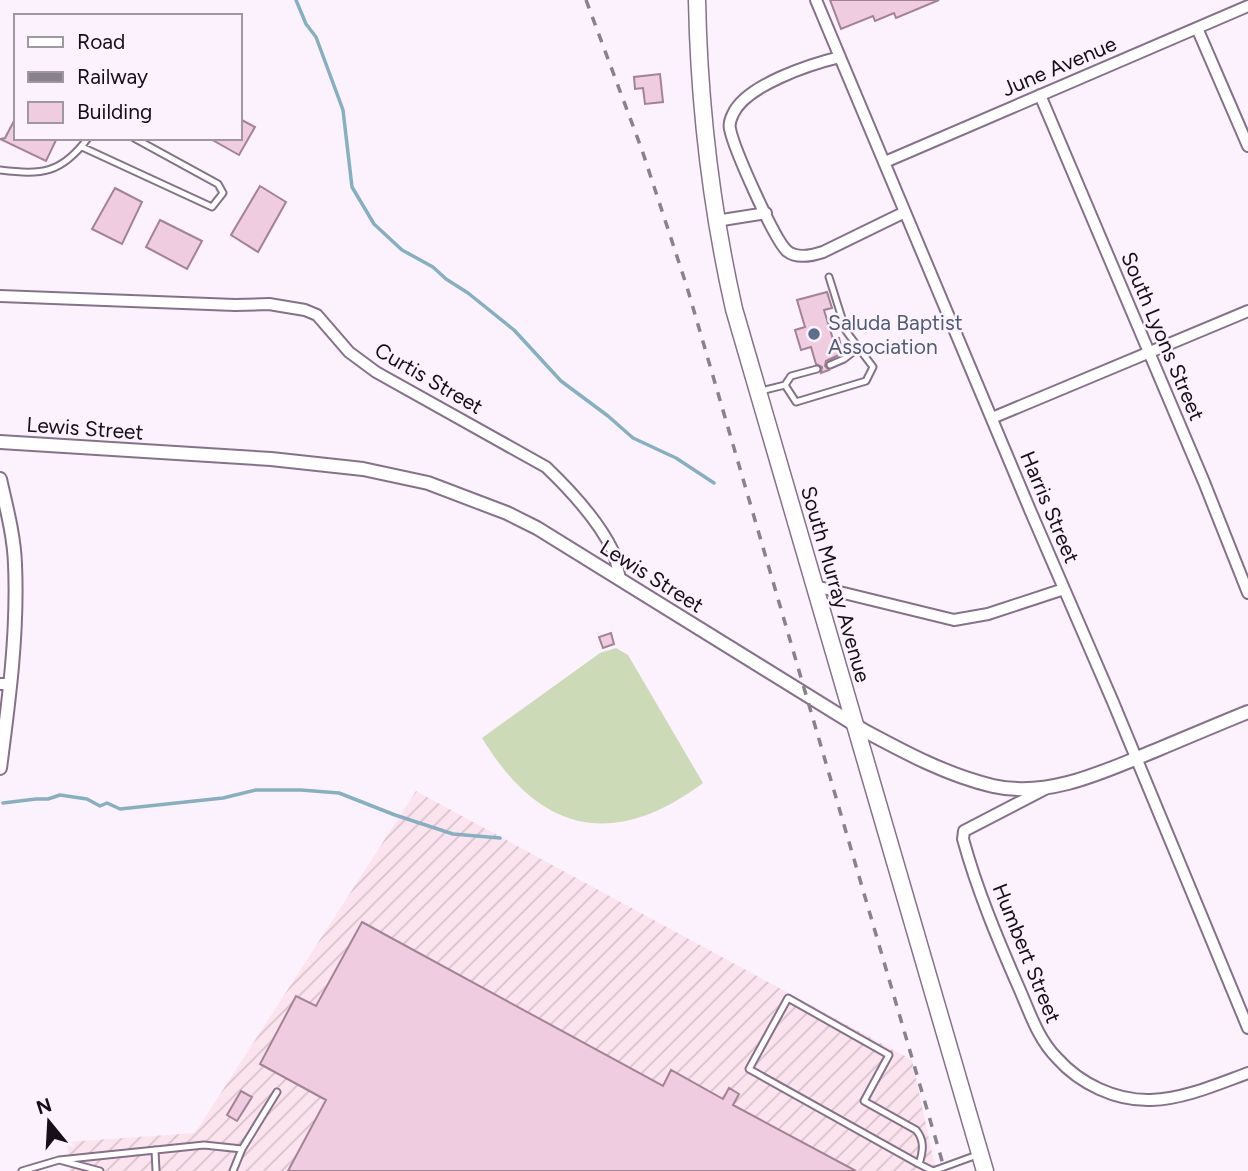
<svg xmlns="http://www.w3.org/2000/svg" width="1248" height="1171" viewBox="0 0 1248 1171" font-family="Figtree,sans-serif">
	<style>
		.industrial { fill: url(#industrial-furrows) }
		.pitch { fill: #cddab7 }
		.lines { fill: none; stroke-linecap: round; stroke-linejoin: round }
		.stream { stroke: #86b0bf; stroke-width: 3.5 }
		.building { fill: #efcce0; stroke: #a28294; stroke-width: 2 }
		.service-casing { stroke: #86718b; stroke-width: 9 }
		.minor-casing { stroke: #86718b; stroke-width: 14 }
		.tertiary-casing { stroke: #86718b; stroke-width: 16 }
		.primary-casing { stroke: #86718b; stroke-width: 19 }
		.service { stroke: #fff; stroke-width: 5 }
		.minor { stroke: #fff; stroke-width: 10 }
		.tertiary { stroke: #fff; stroke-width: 12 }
		.primary { stroke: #fff; stroke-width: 16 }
		.rail { stroke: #89818c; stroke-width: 3.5; stroke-dasharray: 9 9; stroke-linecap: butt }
		.service-dot { fill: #5c6f8a; stroke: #fbf2fe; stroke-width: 2.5 }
		.labels { text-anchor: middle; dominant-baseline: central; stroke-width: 5; stroke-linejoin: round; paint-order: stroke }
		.street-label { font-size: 21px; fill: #160e18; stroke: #fbf2fe }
		.service-label { font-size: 21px; fill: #4e5e75; stroke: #fbf2fe; text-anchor: start }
	</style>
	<defs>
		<pattern id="industrial-furrows" width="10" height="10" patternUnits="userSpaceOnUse" patternTransform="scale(1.75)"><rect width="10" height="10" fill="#fce4ef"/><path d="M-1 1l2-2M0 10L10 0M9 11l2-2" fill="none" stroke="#d7c2cc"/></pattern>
	</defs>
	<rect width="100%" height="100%" fill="#fbf2fe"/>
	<path class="industrial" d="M416,791L912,1060L936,1171H70L67,1142L195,1133Z"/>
	<path class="pitch" d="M616,648L628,655L703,783C613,850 540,833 482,738L600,653Z"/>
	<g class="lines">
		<path class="stream" d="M296,0L306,24L316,37L343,110L352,187L374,224L402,250L433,267L446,279L468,293L514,330L561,381L608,416L633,438L676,458L714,483
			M3,803L36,799H48L60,795L87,799L100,806L107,803L120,809L223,798L256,790H301L339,793L395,815L453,834L500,838"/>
	</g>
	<path class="building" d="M830,0H939L896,18L894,13L875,21L873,16L841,29Z
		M660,74L663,102L645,104L643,88L635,89L634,77Z
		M16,117V138H57L46,161L0,139L5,138Z
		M240,119L255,127L239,155L209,138H240Z
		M260,186L286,202L258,252L231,235Z
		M115,188L142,202L122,244L92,229Z
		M160,220L202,241L187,269L146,247Z
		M827,292L832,308L824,310L833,339L839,338L843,353L826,361L825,366L829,370L821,373L822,367L816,364L811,347L801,350L795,330L805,327L797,300Z
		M611,633L614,644L603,648L599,637Z
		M362,922L663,1086L671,1070L723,1099L729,1088L739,1094L733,1105L856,1171H288L326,1100L260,1064L296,996L316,1006Z
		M241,1091L252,1097L237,1121L227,1115Z"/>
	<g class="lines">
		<g class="service-casing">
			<path id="service" d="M82,147L212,207L223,193L218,184L134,138
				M0,170C42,175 61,174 88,138
				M830,365L844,359L857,349
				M785,385L791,376L817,369
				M761,391L785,385L796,402L866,381L873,367L846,331L829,277
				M155,1150L156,1171
				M59,1160L204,1145L242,1149
				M919,1164C923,1152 925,1140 916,1130L864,1101L889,1055L788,998L749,1069L919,1164L933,1171
				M22,1171L59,1160L100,1171
				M233,1171L242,1149L277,1092
				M933,1171L977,1155"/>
		</g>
		<g class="minor-casing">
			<path id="minor" d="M816,0L1030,510L1113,702L1248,1028
				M1197,28L1248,146
				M840,57C811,64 746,85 733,114C731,118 729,125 730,129C734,149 774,239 787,251C797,259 811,256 823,252L905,212
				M1040,95L1204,482L1248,593
				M885,162L1248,6
				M716,221L766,213
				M0,296L235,305L269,304L305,310L317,315L349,352L376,372L546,467C569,489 599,522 613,551C616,560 618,570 620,579
				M992,418L1248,311
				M815,586L954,620L988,614L1064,589
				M0,684H11
				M1045,789L964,831L963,839C977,890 998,940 1019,988C1030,1013 1038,1039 1057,1058C1080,1084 1116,1101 1151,1100C1184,1099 1218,1084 1248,1073"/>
		</g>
		<g class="tertiary-casing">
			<path id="tertiary" d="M0,442L271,459L363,469L428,483L507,513L537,528L865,731C906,753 947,775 993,786C1050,799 1107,770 1159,749C1188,737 1218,724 1248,712
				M0,479C6,506 14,535 15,564C18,632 9,700 0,768"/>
		</g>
		<g class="primary-casing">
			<path id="primary" d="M697,0C699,104 711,207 734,309L985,1171"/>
		</g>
		<use href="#service" class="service"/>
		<use href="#minor" class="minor"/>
		<use href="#tertiary" class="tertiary"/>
		<use href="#primary" class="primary"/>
		<path class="rail" d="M586,0L642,150L687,287L945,1171"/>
	</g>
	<circle class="service-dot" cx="814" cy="334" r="7"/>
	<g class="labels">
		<g class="street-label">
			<text transform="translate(1059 66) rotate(-23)">June Avenue</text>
			<text transform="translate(1163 336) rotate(67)">South Lyons Street</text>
			<text transform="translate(429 378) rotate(30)">Curtis Street</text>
			<text transform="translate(85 428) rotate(4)">Lewis Street</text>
			<text transform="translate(1050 507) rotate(67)">Harris Street</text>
			<text transform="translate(652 576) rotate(32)">Lewis Street</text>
			<text transform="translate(836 584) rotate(74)">South Murray Avenue</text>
			<text transform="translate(1027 953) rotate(68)">Humbert Street</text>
		</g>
		<g class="service-label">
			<text x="828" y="322">Saluda Baptist<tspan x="828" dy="24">Association</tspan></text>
		</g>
	</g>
	<rect x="14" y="14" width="228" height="126" fill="#fbf2fe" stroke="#9f97a2" stroke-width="2"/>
	<rect x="28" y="37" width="35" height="10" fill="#ffffff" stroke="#9f97a2" stroke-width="2"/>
	<text x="77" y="49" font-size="21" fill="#160e18">Road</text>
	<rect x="28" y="72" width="35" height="10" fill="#89818c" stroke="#9f97a2" stroke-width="2"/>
	<text x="77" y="84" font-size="21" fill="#160e18">Railway</text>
	<rect x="28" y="102" width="35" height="21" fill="#efcce0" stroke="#9f97a2" stroke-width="2"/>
	<text x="77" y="119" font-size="21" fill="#160e18">Building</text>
	<g transform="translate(49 1122) rotate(342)" stroke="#fbf2fe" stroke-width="5" paint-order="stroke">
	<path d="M0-5L12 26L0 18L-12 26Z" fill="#160e18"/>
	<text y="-10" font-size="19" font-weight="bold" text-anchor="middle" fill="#160e18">N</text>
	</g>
</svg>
